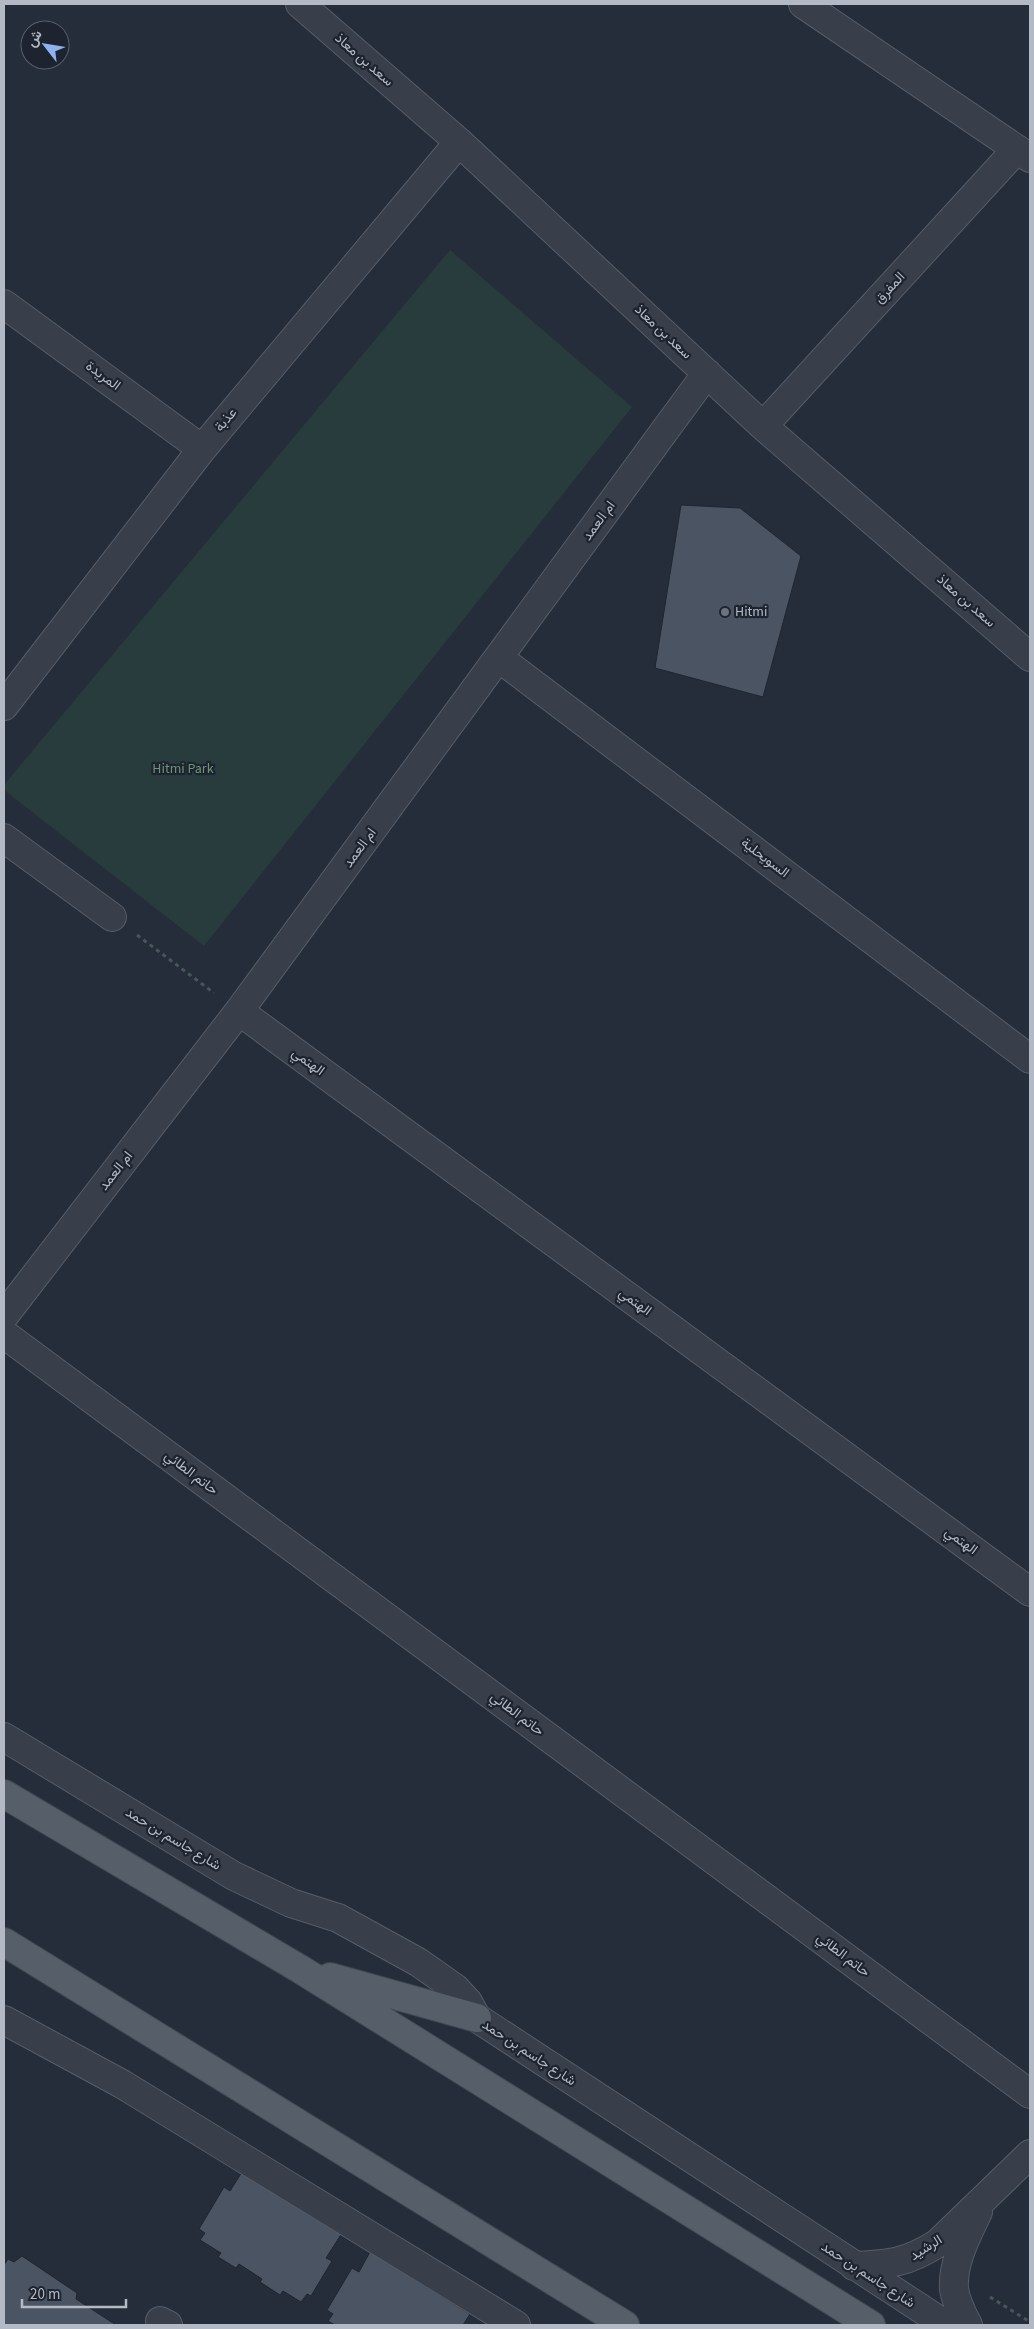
<svg xmlns="http://www.w3.org/2000/svg" width="1034" height="2329" viewBox="0 0 1034 2329" font-family="'Source Sans 3',Vazirmatn,sans-serif">
	<style>
		.green { fill: #293c3d }
		.building { fill: #4a5463; stroke: #1f2631 }
		.lines { fill: none; stroke-linecap: round; stroke-linejoin: round }
		.minor-casing { stroke: #565d68; stroke-width: 30 }
		.major-casing { stroke: #414853; stroke-width: 30 }
		.path { stroke: #46575a; stroke-width: 3; stroke-dasharray: 4 4; stroke-linecap: butt }
		.minor { stroke: #383f4a; stroke-width: 28 }
		.major { stroke: #565e6a; stroke-width: 28 }
		.worship-dot { fill: #6b7280; stroke: #1d242f; stroke-width: 2 }
		.labels { text-anchor: middle; dominant-baseline: central; stroke-width: 4.5; stroke-linejoin: round; paint-order: stroke }
		.street-label { font-size: 14px; fill: #b3bac6; stroke: #1d242f }
		.poi-label { font-size: 14px; fill: #b3bac6; stroke: #1d242f; text-anchor: start }
		.park-label { font-size: 14px; fill: #6c9576; stroke: #1d242f }
	</style>
	<rect width="100%" height="100%" fill="#242d39"/>
	<path class="green" d="M450,250L632,407L204,946L4,790V785Z"/>
	<path class="building" d="M681,505L740,508L801,556L763,697L655,668Z
		M242,2172L342,2233L326,2258L332,2261L311,2296L307,2294L301,2302L283,2291L280,2295L260,2282L262,2279L239,2264L236,2268L218,2257L221,2253L200,2240L205,2233L199,2229L224,2187L230,2191Z
		M370,2252L470,2314L463,2325H335L328,2321L333,2314L327,2310L352,2268L359,2272Z
		M22,2256L77,2293L76,2299L116,2325H4V2265L8,2259L14,2262Z"/>
	<g class="lines">
		<g class="minor-casing">
			<path id="minor" d="M300,4L459,142L763,426L1030,657
				M803,4L1030,158
				M4,304L202,449
				M763,426L1017,149
				M499,658L1030,1059
				M4,706L202,449L459,142
				M4,838L112,917
				M239,1011L1030,1592
				M4,1316L239,1011L707,373
				M4,1334L1030,2094
				M4,1737L234,1876L291,1903L338,1918L418,1962L455,1988L468,2002L477,2018L946,2325
				M4,2020L122,2084L516,2325
				M854,2266C890,2264 907,2263 938,2243L1030,2154
				M160,2321L168,2325
				M968,2325C962,2314 956,2302 954,2289C952,2263 967,2235 978,2212"/>
		</g>
		<g class="major-casing">
			<path id="major" d="M4,1794L300,1969L871,2325
				M4,1942L625,2325
				M330,1977L477,2018"/>
		</g>
		<path class="path" d="M137,935L214,993
			M990,2297L1030,2322"/>
		<use href="#minor" class="minor"/>
		<use href="#major" class="major"/>
	</g>
	<circle class="worship-dot" cx="725" cy="612" r="5"/>
	<g class="labels">
		<g class="street-label">
			<text transform="translate(364 60) rotate(41)">سعد بن معاذ</text>
			<text transform="translate(890 288) rotate(-47)">المفرق</text>
			<text transform="translate(663 332) rotate(43)">سعد بن معاذ</text>
			<text transform="translate(103 376) rotate(36)">المريدة</text>
			<text transform="translate(226 420) rotate(-50)">عذبة</text>
			<text transform="translate(599 521) rotate(-54)">ام العمد</text>
			<text transform="translate(966 601) rotate(41)">سعد بن معاذ</text>
			<text transform="translate(360 848) rotate(-54)">ام العمد</text>
			<text transform="translate(765 858) rotate(37)">السويحلية</text>
			<text transform="translate(308 1062) rotate(36)">الهتمي</text>
			<text transform="translate(116 1171) rotate(-52)">ام العمد</text>
			<text transform="translate(635 1302) rotate(36)">الهتمي</text>
			<text transform="translate(191 1473) rotate(37)">حاتم الطائي</text>
			<text transform="translate(961 1541) rotate(36)">الهتمي</text>
			<text transform="translate(517 1714) rotate(37)">حاتم الطائي</text>
			<text transform="translate(173 1839) rotate(31)">شارع جاسم بن حمد</text>
			<text transform="translate(843 1955) rotate(37)">حاتم الطائي</text>
			<text transform="translate(529 2053) rotate(33)">شارع جاسم بن حمد</text>
			<text transform="translate(926 2248) rotate(-32)">الرشيد</text>
			<text transform="translate(868 2275) rotate(33)">شارع جاسم بن حمد</text>
		</g>
		<g class="poi-label">
			<text x="735" y="612">Hitmi</text>
		</g>
		<g class="park-label">
			<text x="183" y="769">Hitmi Park</text>
		</g>
	</g>
	<rect width="1034" height="2329" fill="none" stroke="#b3bac6" stroke-width="10"/>
	<g transform="translate(45 45) rotate(301)"><circle r="24" fill="#1d242f" stroke="#59606b"/>
	<path d="M0-4L9 19L0 12L-9 19Z" fill="#8eb2f0"/>
	<text y="-8" font-size="14" font-weight="bold" text-anchor="middle" fill="#b3bac6">ش</text>
	</g>
	<path d="M22 2299v8h104v-8" fill="none" stroke="#b3bac6" stroke-width="2.5"/>
	<text x="30" y="2299" font-size="15" fill="#b3bac6" stroke="#1d242f" stroke-width="4" paint-order="stroke">20 m</text>
</svg>
